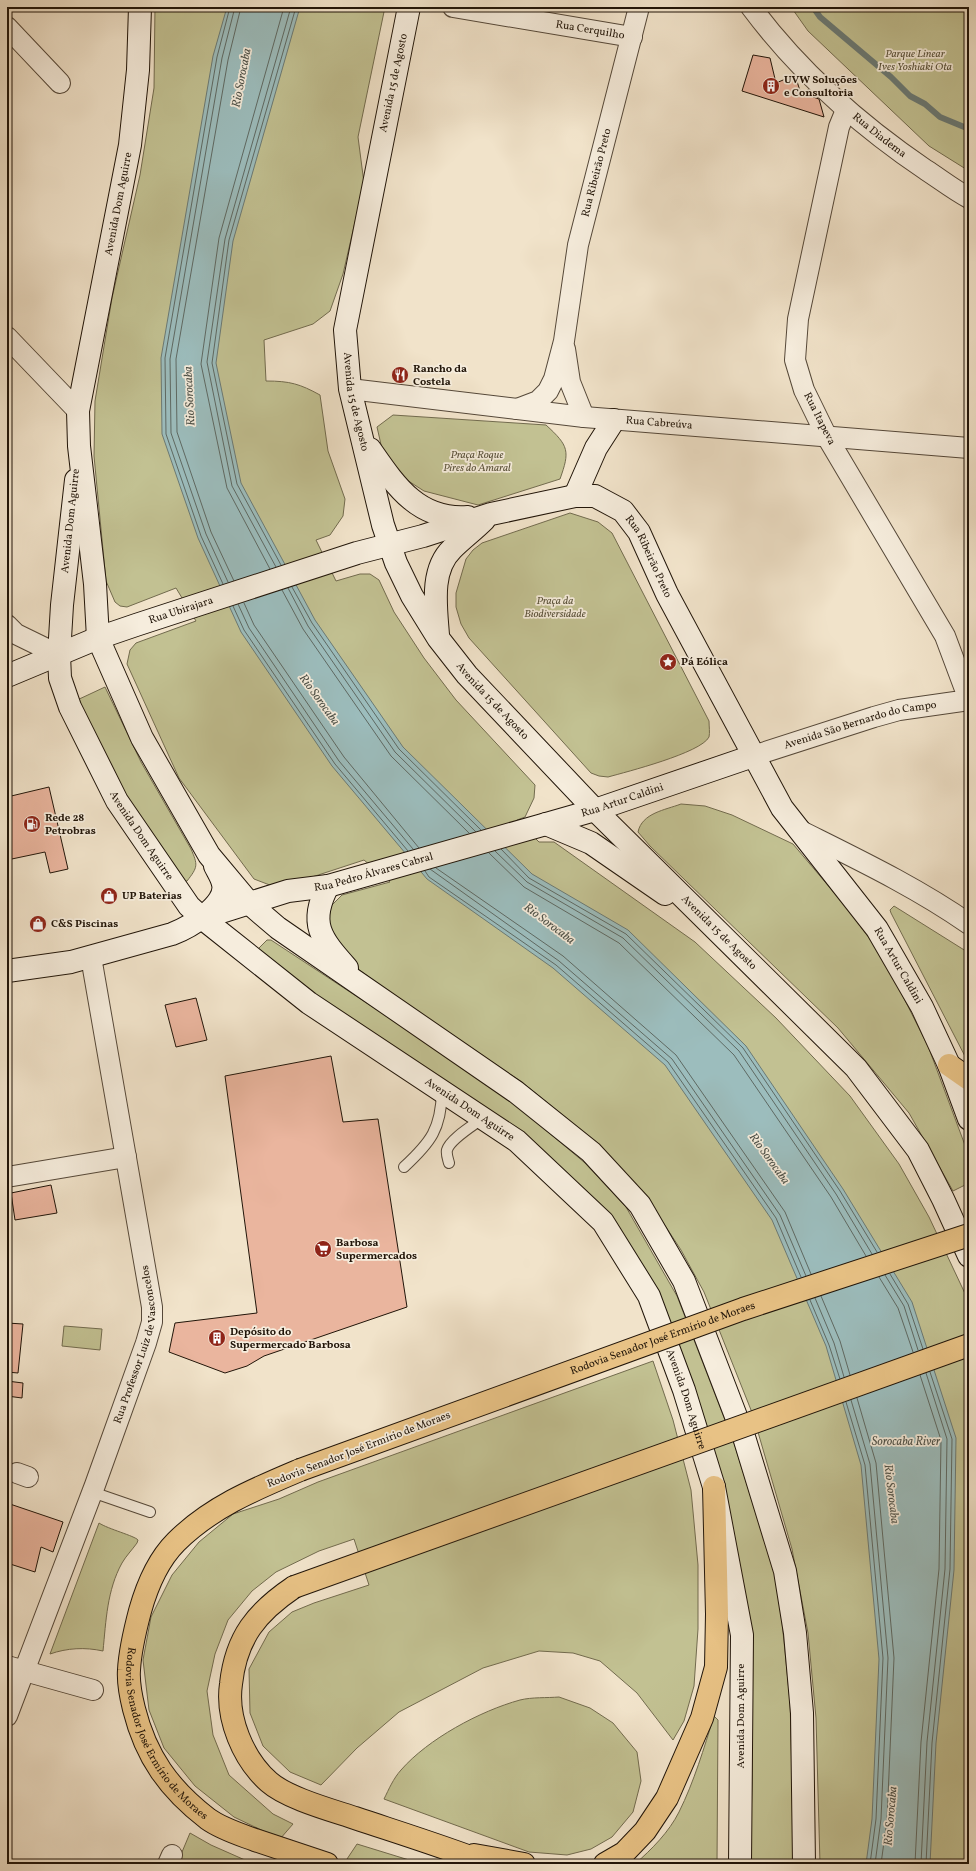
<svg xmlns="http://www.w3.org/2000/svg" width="976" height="1871" viewBox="0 0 976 1871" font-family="Vollkorn,serif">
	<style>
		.green { fill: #c2c192; stroke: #726b4e }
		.water { fill: #9cbdbd; stroke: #6b7a75 }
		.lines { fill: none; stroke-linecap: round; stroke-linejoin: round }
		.shore { stroke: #5e6963; stroke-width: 1 }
		.stream { stroke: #6b7a75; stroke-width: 6 }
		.building { fill: #eab59e; stroke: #211509 }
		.service-casing { stroke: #554839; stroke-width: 12 }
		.minor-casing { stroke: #554839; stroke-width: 22 }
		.secondary-casing { stroke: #211509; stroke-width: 24 }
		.motorway-casing { stroke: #211509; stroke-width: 24 }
		.service { stroke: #f6eddd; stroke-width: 10 }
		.minor { stroke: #f6eddd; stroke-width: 20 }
		.secondary { stroke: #f6eddd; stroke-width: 22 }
		.motorway { stroke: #e8c285; stroke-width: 22 }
		.motorway-bridge-casing { stroke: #211509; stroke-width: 24; stroke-linecap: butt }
		.motorway-bridge { stroke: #e8c285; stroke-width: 22 }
		.labels { text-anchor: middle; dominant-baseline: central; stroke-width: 3.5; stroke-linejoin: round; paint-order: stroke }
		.street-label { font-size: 11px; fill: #211509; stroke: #f6eddd }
		.park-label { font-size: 11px; font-style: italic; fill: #595139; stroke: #f6eddd }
		.poi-label { font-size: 11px; font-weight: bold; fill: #211509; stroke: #f6eddd; text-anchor: start }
		.water-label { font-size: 12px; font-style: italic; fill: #4c5048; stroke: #f6eddd }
	</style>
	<rect width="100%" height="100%" fill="#f1e3ca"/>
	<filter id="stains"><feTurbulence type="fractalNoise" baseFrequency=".005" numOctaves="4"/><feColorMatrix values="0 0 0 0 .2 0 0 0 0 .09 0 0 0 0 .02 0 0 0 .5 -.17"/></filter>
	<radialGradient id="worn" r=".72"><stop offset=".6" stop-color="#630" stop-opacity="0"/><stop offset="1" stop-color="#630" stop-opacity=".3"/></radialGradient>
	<path class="green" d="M155,7H385L358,137L364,183L343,274L330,311L313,324L264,340L266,381C290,381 300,384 320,395L328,451L345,499L343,516L330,535L316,540L336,581L360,574H370L379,580L394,612L424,658L456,700L535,785L534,798L525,817L517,820L539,842H554L695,942L776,1018L850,1096L899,1164L929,1217L969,1302V1864H820L816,1718L808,1633L792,1549L753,1415L704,1292L681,1250L647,1198L597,1143L523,1083L385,989L354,966L326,923L327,910L342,895L390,882L364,860L303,880L275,887L254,879L179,778L127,664L130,650L136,643L196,621L176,588L127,607L120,606L115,602L106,581L94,456L95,401L112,298L140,175L154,88Z
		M791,7H969V171L929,146L808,31Z
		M393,415L546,425C569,446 570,451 560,479L478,505L424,491L396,473L382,449L377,427Z
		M570,513L598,522L612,533L709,721C709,726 710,733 709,737C701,753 626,772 608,777L599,776L591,773L469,638L461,624L456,607V593L466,559L473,550L482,543Z
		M105,687L141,762L191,849C198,865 198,867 187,881L181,882L130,807L75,701Z
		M681,804L705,806L732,815L793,844L847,908L883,957L928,1046L969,1156V1183L953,1191L909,1113L838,1028L686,881L650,846L638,832C642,813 665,810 681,804Z
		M894,906L969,953V1064L891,913L890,910Z
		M267,940H271L429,1044L516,1105L585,1163L626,1207L677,1296L735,1446L775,1575L782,1622L790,1701L793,1811V1864H750L752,1783L751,1638L733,1528L612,1225L257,950Z
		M64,1326L102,1329L100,1350L62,1346Z
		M653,1361L673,1420L691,1490L698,1565V1629L694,1686L684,1721L673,1740L637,1693L600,1661L573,1653L539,1651L483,1668L399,1712L357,1748L321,1785L290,1772L263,1746L250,1713L249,1669L269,1632L292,1612L314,1603L369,1585L354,1539L319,1551L276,1572L252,1591L228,1620L215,1654L207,1691L213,1735L229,1775L273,1814L293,1824L280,1839L234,1817L195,1786L164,1748L149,1710L143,1660L151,1617L172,1575L199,1542L233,1514L279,1499L318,1482Z
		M99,1523C108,1529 135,1536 138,1540L137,1543C132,1550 126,1556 122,1563C107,1590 106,1621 103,1651C85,1647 67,1648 50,1654Z
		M559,1697L590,1708L613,1723L637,1752L641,1781L633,1812L612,1837L591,1849L567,1855L529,1852L384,1799C389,1789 393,1779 401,1770C428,1739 480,1711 520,1700C532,1697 547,1698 559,1697Z
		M714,1716L718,1720L717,1864H635C652,1849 669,1832 679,1812C694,1782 704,1748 714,1716Z
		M190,1833L211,1845L254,1864H177Z
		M357,1844L422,1864H363L347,1859Z"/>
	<path class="water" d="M227,7H300L233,241L216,363L241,483L315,620L403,747L532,874L628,930L746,1046L843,1189L912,1302L956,1438L954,1570L936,1743L930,1864H866L872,1819L879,1659L861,1465L826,1346L772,1220L665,1065L553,968L427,879L332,766L241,632L198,538L162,434L161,358L213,56Z"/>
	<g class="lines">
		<path class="shore" d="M281,565L237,484L212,363L229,240L296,7
			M276,567L232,486L207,362L225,239L291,7
			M270,569L227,488L201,364L219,238L284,7
			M234,581L211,532L177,432L176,359L228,60L241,7
			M228,582L206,534L171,433L170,359L222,58L235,7
			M223,584L201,536L166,434L165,358L217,57L230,7
			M292,587L312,623L399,749L481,830
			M288,588L308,626L395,752L476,832
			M282,590L303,629L391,756L469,833
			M244,603L254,625L344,757L419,848
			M238,604L249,628L339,761L413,849
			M233,606L244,630L335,764L408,851
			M501,849L529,878L626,934L743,1048L840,1191L877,1252
			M495,851L527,882L623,938L739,1051L836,1194L872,1254
			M489,853L524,887L619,943L734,1055L831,1197L866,1256
			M436,868L563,956L676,1055L785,1212L811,1274
			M430,869L559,961L672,1059L780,1215L806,1276
			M425,871L429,877L556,965L668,1062L776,1218L801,1277
			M890,1274L908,1304L923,1349
			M885,1275L904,1306L918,1350
			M879,1277L898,1308L913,1352
			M821,1296L840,1341L850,1375
			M815,1298L834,1343L844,1377
			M810,1300L829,1345L840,1379
			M857,1398L876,1463L894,1658L887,1820L881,1864
			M851,1400L870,1464L888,1658L881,1819L875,1864
			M846,1402L865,1465L883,1658L876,1819L870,1864
			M915,1864L921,1742L939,1569L941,1440L920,1375
			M921,1864L927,1742L945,1569L947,1439L926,1373
			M926,1864L932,1743L950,1569L952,1439L930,1372"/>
		<path class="stream" d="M813,7L820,17L891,77L910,96L925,104L940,117L969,129"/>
	</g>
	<path class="building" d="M753,55L770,58L776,83L795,75L801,94L809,89L813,97L819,99L824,117L742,91Z
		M49,787L68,869L50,873L45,852L7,860V797Z
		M196,998L207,1040L176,1047L165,1005Z
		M331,1056L343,1122L378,1119L407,1307L264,1356L247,1366L225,1373L169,1352L175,1323L257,1313L225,1076Z
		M51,1185L57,1213L15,1220L11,1193Z
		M7,1323L23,1324L18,1373L7,1372Z
		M7,1381L23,1383L22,1398L7,1396Z
		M7,1503L63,1522L53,1552L41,1547L35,1572L7,1563Z"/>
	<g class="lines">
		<g class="service-casing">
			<path id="service" d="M449,1163C448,1159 446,1154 447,1150C450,1139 474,1125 483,1118
				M404,1167C431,1142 441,1129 442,1091
				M92,1492L150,1512"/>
		</g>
		<g class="minor-casing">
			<g id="minor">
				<path id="s1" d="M453,7L632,37"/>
				<path id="s2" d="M751,7C798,70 861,126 926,170C940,179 954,190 969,198"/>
				<path d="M7,27L60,83"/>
				<path d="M7,337L78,411"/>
				<path d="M565,349L570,382L584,417"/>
				<path id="s3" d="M350,389L584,417L969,448"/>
				<path id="s4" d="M517,409L538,401L548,391L554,379L564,341L578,245L639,7"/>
				<path d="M7,625L16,634L59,655"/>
				<path id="s5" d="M753,756L874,717L899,710L969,700L945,636L827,437L804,390L795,360L798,319L839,127L846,110"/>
				<path d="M799,830C857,859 916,887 969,924"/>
				<path d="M7,1177L126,1157"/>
				<path d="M17,1473L28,1477"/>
				<path d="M7,1666L93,1690"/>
				<path id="s6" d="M7,1716L95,1485L146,1343L152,1322V1307L91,957"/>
				<path d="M168,1864L172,1855"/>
			</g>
		</g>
		<g class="secondary-casing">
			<g id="secondary">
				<path d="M140,7L138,70L130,145L78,411L79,446L95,584L98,638L142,738L209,855L250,904L278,928L516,1092L591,1152L640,1205L684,1281L744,1437L785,1571L795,1633L802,1713L804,1864"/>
				<path id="s7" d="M409,7L345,330L350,389L383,525L396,563L412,596L438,638L467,675L595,810L856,1068L918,1150L943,1199L969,1256"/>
				<path d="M370,449C395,485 418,521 468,517"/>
				<path id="s8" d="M76,480L62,605L59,655L60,678L70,707L117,801L189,906L202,918L309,1003L517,1141L603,1222L649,1296L684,1390L714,1487L742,1635L740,1864"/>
				<path d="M575,496L596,448L614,420"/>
				<path d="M438,635C436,607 430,570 452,549C462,539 474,530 484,520"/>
				<path id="s9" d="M7,676L98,638L136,625L357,553L423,536L491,514L575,496H595L623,511L639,532L667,594L782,808L877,929L922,1007L949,1065L969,1119"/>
				<path d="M546,824L591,843L665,894"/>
				<path d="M328,886C308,923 321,939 347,968"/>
				<path id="s10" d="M202,918L288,891L328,886L539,826L595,810L753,756"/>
				<path d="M7,971L71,962L172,934C188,928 228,905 223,884C222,878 218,872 215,866"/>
			</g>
		</g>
		<g class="motorway-casing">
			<g id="motorway">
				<path d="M949,1065L969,1079"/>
				<path id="s11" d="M300,1470C255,1489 211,1507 176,1542C157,1561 147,1586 140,1611C135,1630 130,1650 129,1670C128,1683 131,1697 134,1709C146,1757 169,1789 208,1819C222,1829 239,1834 255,1840C279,1848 303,1856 327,1864"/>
				<path d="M294,1587C257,1612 236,1637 231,1684C226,1718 243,1759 269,1782C287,1798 331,1810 355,1818C400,1833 445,1847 489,1864"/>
				<path d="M474,1855L524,1864"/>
				<path d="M605,1864L624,1853L645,1831L667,1798L702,1718L716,1667L717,1614L714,1487"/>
			</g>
		</g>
		<use href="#service" class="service"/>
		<use href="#minor" class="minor"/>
		<use href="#secondary" class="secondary"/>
		<use href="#motorway" class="motorway"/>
		<g class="motorway-bridge-casing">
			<g id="motorway-bridge">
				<path id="s12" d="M300,1470L743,1309L969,1235"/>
				<path d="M294,1587L969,1345"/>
			</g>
		</g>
		<use href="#motorway-bridge" class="motorway-bridge"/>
	</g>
	<defs>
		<g id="building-disc" transform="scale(0.9)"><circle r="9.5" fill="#8f2418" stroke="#f6eddd"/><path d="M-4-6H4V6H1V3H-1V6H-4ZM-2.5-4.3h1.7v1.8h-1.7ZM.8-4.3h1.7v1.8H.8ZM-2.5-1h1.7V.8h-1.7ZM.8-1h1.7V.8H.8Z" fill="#fff"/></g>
		<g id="restaurant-disc" transform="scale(0.9)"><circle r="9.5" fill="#8f2418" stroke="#f6eddd"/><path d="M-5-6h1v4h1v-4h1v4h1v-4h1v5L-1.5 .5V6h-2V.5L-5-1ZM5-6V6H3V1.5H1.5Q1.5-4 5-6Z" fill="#fff"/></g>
		<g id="sight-disc" transform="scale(0.9)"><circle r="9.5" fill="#8f2418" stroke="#f6eddd"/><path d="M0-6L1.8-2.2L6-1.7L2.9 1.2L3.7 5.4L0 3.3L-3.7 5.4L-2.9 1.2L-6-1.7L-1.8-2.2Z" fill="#fff"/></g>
		<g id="fuel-disc" transform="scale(0.9)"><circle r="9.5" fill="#8f2418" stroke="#f6eddd"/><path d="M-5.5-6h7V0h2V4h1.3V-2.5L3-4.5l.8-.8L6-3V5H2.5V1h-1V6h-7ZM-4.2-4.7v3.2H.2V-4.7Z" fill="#fff"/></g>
		<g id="shop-disc" transform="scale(0.9)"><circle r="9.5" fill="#8f2418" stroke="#f6eddd"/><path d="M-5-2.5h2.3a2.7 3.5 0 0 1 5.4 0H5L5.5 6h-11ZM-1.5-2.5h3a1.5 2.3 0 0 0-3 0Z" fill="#fff"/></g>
		<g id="supermarket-disc" transform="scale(0.9)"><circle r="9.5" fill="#8f2418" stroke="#f6eddd"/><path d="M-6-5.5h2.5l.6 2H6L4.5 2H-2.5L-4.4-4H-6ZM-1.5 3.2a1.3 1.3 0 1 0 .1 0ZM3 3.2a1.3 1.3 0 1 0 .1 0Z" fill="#fff"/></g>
	</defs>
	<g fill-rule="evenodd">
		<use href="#building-disc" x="771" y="86"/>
		<use href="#restaurant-disc" x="400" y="375"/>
		<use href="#sight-disc" x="668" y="662"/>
		<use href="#fuel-disc" x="32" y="824"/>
		<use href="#shop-disc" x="109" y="896"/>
		<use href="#shop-disc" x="38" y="924"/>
		<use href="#supermarket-disc" x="323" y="1249"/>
		<use href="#building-disc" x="217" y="1338"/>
	</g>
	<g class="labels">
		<g class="street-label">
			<text stroke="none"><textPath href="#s1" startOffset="139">Rua Cerquilho</textPath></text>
			<text transform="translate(394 83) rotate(-78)">Avenida 15 de Agosto</text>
			<text stroke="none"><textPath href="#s2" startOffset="182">Rua Diadema</textPath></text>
			<text stroke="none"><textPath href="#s4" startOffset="261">Rua Ribeirão Preto</textPath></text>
			<text transform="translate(119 204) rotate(-79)">Avenida Dom Aguirre</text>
			<text stroke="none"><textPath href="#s7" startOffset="402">Avenida 15 de Agosto</textPath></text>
			<text transform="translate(819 419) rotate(63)">Rua Itapeva</text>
			<text stroke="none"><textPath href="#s3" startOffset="311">Rua Cabreúva</textPath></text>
			<text transform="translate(71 521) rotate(-84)">Avenida Dom Aguirre</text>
			<text stroke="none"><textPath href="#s9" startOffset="701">Rua Ribeirão Preto</textPath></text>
			<text stroke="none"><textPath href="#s9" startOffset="186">Rua Ubirajara</textPath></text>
			<text stroke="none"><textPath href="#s7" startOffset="738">Avenida 15 de Agosto</textPath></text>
			<text stroke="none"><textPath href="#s5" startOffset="112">Avenida São Bernardo do Campo</textPath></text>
			<text stroke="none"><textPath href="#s10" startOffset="437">Rua Artur Caldini</textPath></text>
			<text stroke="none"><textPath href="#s8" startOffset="377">Avenida Dom Aguirre</textPath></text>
			<text stroke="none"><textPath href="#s10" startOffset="178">Rua Pedro Álvares Cabral</textPath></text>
			<text stroke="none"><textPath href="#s7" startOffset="1062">Avenida 15 de Agosto</textPath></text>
			<text stroke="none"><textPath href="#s9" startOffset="1182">Rua Artur Caldini</textPath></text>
			<text stroke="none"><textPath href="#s8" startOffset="809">Avenida Dom Aguirre</textPath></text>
			<text stroke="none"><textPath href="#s12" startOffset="386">Rodovia Senador José Ermírio de Moraes</textPath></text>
			<text stroke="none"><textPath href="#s6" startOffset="395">Rua Professor Luiz de Vasconcelos</textPath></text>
			<text stroke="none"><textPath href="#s8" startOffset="1181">Avenida Dom Aguirre</textPath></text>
			<text transform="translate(359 1450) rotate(-21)">Rodovia Senador José Ermírio de Moraes</text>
			<text transform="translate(741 1716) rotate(-90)">Avenida Dom Aguirre</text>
			<text stroke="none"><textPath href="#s11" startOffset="358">Rodovia Senador José Ermírio de Moraes</textPath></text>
		</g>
		<g class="park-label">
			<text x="915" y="54">Parque Linear<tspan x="915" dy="13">Ives Yoshiaki Ota</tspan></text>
			<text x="477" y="455">Praça Roque<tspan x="477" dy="13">Pires do Amaral</tspan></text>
			<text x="555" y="601">Praça da<tspan x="555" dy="13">Biodiversidade</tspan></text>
		</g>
		<g class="poi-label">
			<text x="784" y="80">UVW Soluções<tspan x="784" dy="13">e Consultoria</tspan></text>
			<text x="413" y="369">Rancho da<tspan x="413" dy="13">Costela</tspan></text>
			<text x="681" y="662">Pá Eólica</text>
			<text x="45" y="818">Rede 28<tspan x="45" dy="13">Petrobras</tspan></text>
			<text x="122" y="896">UP Baterias</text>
			<text x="51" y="924">C&amp;S Piscinas</text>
			<text x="336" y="1243">Barbosa<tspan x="336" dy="13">Supermercados</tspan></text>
			<text x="230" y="1332">Depósito do<tspan x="230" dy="13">Supermercado Barbosa</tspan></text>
		</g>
		<g class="water-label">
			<text transform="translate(242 78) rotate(-79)">Rio Sorocaba</text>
			<text transform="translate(190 396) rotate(-93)">Rio Sorocaba</text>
			<text transform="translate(319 700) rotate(54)">Rio Sorocaba</text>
			<text transform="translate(549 924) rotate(37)">Rio Sorocaba</text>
			<text transform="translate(769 1159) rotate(54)">Rio Sorocaba</text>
			<text x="906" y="1442">Sorocaba River</text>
			<text transform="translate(891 1494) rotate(83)">Rio Sorocaba</text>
			<text transform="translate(891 1816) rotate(-85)">Rio Sorocaba</text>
		</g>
	</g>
	<rect width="976" height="1871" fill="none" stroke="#f1e3ca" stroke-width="24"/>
	<rect x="8" y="8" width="960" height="1855" fill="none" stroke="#211509" stroke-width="2"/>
	<rect x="12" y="12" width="952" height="1847" fill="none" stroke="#211509"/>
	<rect width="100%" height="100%" filter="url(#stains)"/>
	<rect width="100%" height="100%" fill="url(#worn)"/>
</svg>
